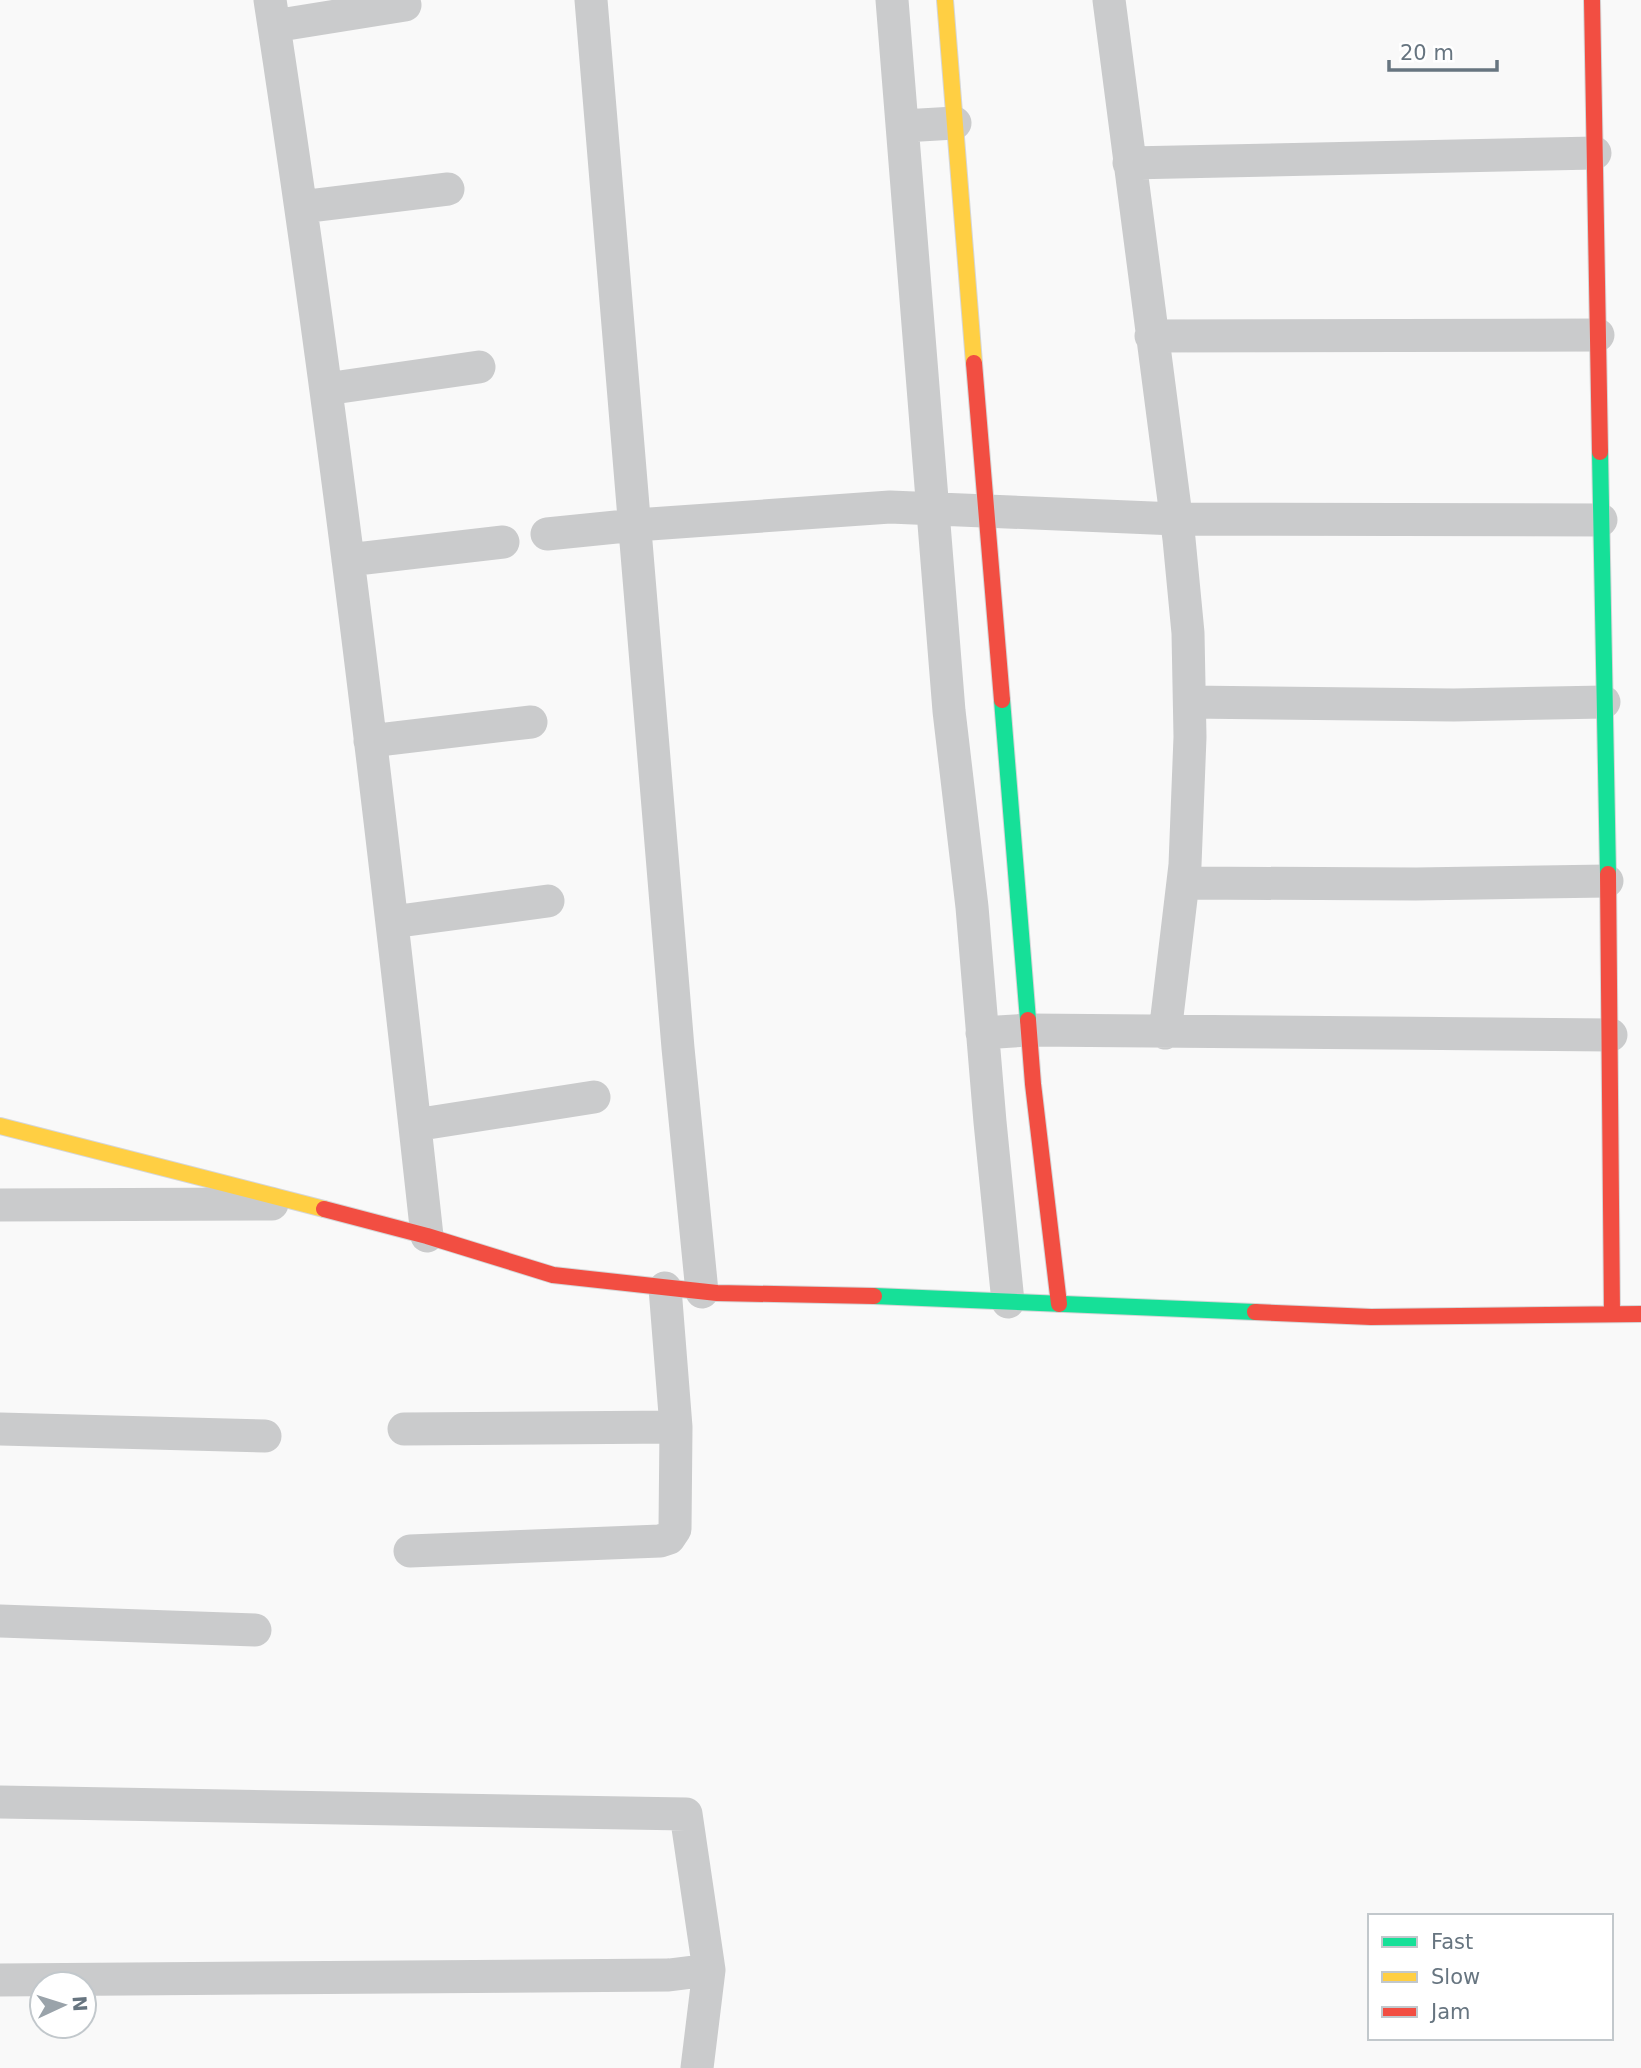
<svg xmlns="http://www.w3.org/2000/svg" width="1641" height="2068" viewBox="0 0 1641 2068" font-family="'DejaVu Sans',sans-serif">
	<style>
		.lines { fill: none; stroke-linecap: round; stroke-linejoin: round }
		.fast-casing { stroke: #d5d6d7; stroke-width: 18 }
		.slow-casing { stroke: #d5d6d7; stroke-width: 18 }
		.jam-casing { stroke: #d5d6d7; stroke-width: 18 }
		.street { stroke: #cacbcc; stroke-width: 33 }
		.fast { stroke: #16e098; stroke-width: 16 }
		.slow { stroke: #ffcf43; stroke-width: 16 }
		.jam { stroke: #f24e42; stroke-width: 16 }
	</style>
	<rect width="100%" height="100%" fill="#f9f9f9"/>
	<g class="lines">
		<g class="fast-casing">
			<path id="fast" d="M1600,452L1608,874
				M1002,700L1028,1020
				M874,1296L1255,1312"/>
		</g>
		<g class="slow-casing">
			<path id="slow" d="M945,0L974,363
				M0,1126L324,1209"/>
		</g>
		<g class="jam-casing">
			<path id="jam" d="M1592,0L1600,452
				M974,363L1002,700
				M1608,874L1612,1314
				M1028,1020L1033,1084L1059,1304
				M324,1209L427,1236L553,1275L717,1293L874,1296
				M1255,1312L1371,1317L1641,1314"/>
		</g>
		<path class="street" d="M270,0C333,410 382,823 427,1236
			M591,0L678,1048L702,1292
			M892,0L949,711L972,907L990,1122L1008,1302
			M1109,0L1179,539L1188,633L1190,737L1185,865L1165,1033
			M274,26L405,5
			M903,126L955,123
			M1129,163L1595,153
			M301,207L448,189
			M1151,336L1598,335
			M326,389L479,367
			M547,534L636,525L890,507L1176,519L1601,520
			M348,560L503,542
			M1190,702L1454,705L1604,702
			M370,741L531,722
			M1183,883L1416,884L1607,881
			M392,922L548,901
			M982,1033L1029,1030L1611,1035
			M415,1125L594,1097
			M0,1205L272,1204
			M0,1429L265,1436
			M404,1429L676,1427
			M410,1551L660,1541L669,1538L675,1529L676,1427L665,1288
			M0,1621L255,1630
			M0,1802L686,1814L709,1970L697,2068
			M0,1980L669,1975L709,1970"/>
		<use href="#fast" class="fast"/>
		<use href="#slow" class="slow"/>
		<use href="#jam" class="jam"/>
	</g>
	<rect x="1368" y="1914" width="245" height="126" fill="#ffffff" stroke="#c2c8cc" stroke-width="2"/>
	<rect x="1382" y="1937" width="35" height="10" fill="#16e098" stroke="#c2c8cc" stroke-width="2"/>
	<text x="1431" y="1949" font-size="21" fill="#677580">Fast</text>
	<rect x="1382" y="1972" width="35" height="10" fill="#ffcf43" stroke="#c2c8cc" stroke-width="2"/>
	<text x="1431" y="1984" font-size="21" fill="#677580">Slow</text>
	<rect x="1382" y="2007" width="35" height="10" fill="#f24e42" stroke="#c2c8cc" stroke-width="2"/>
	<text x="1431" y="2019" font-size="21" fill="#677580">Jam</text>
	<g transform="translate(63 2005) rotate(86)"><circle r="33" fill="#ffffff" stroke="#c2c8cc" stroke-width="2"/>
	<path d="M0-5L12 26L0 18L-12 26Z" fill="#9aa3aa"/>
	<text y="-10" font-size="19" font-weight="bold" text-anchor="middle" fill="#677580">N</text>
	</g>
	<path d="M1389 60v10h108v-10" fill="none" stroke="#677580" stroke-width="3.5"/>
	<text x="1400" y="60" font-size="21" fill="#677580" stroke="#ffffff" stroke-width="5" paint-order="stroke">20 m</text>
</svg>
